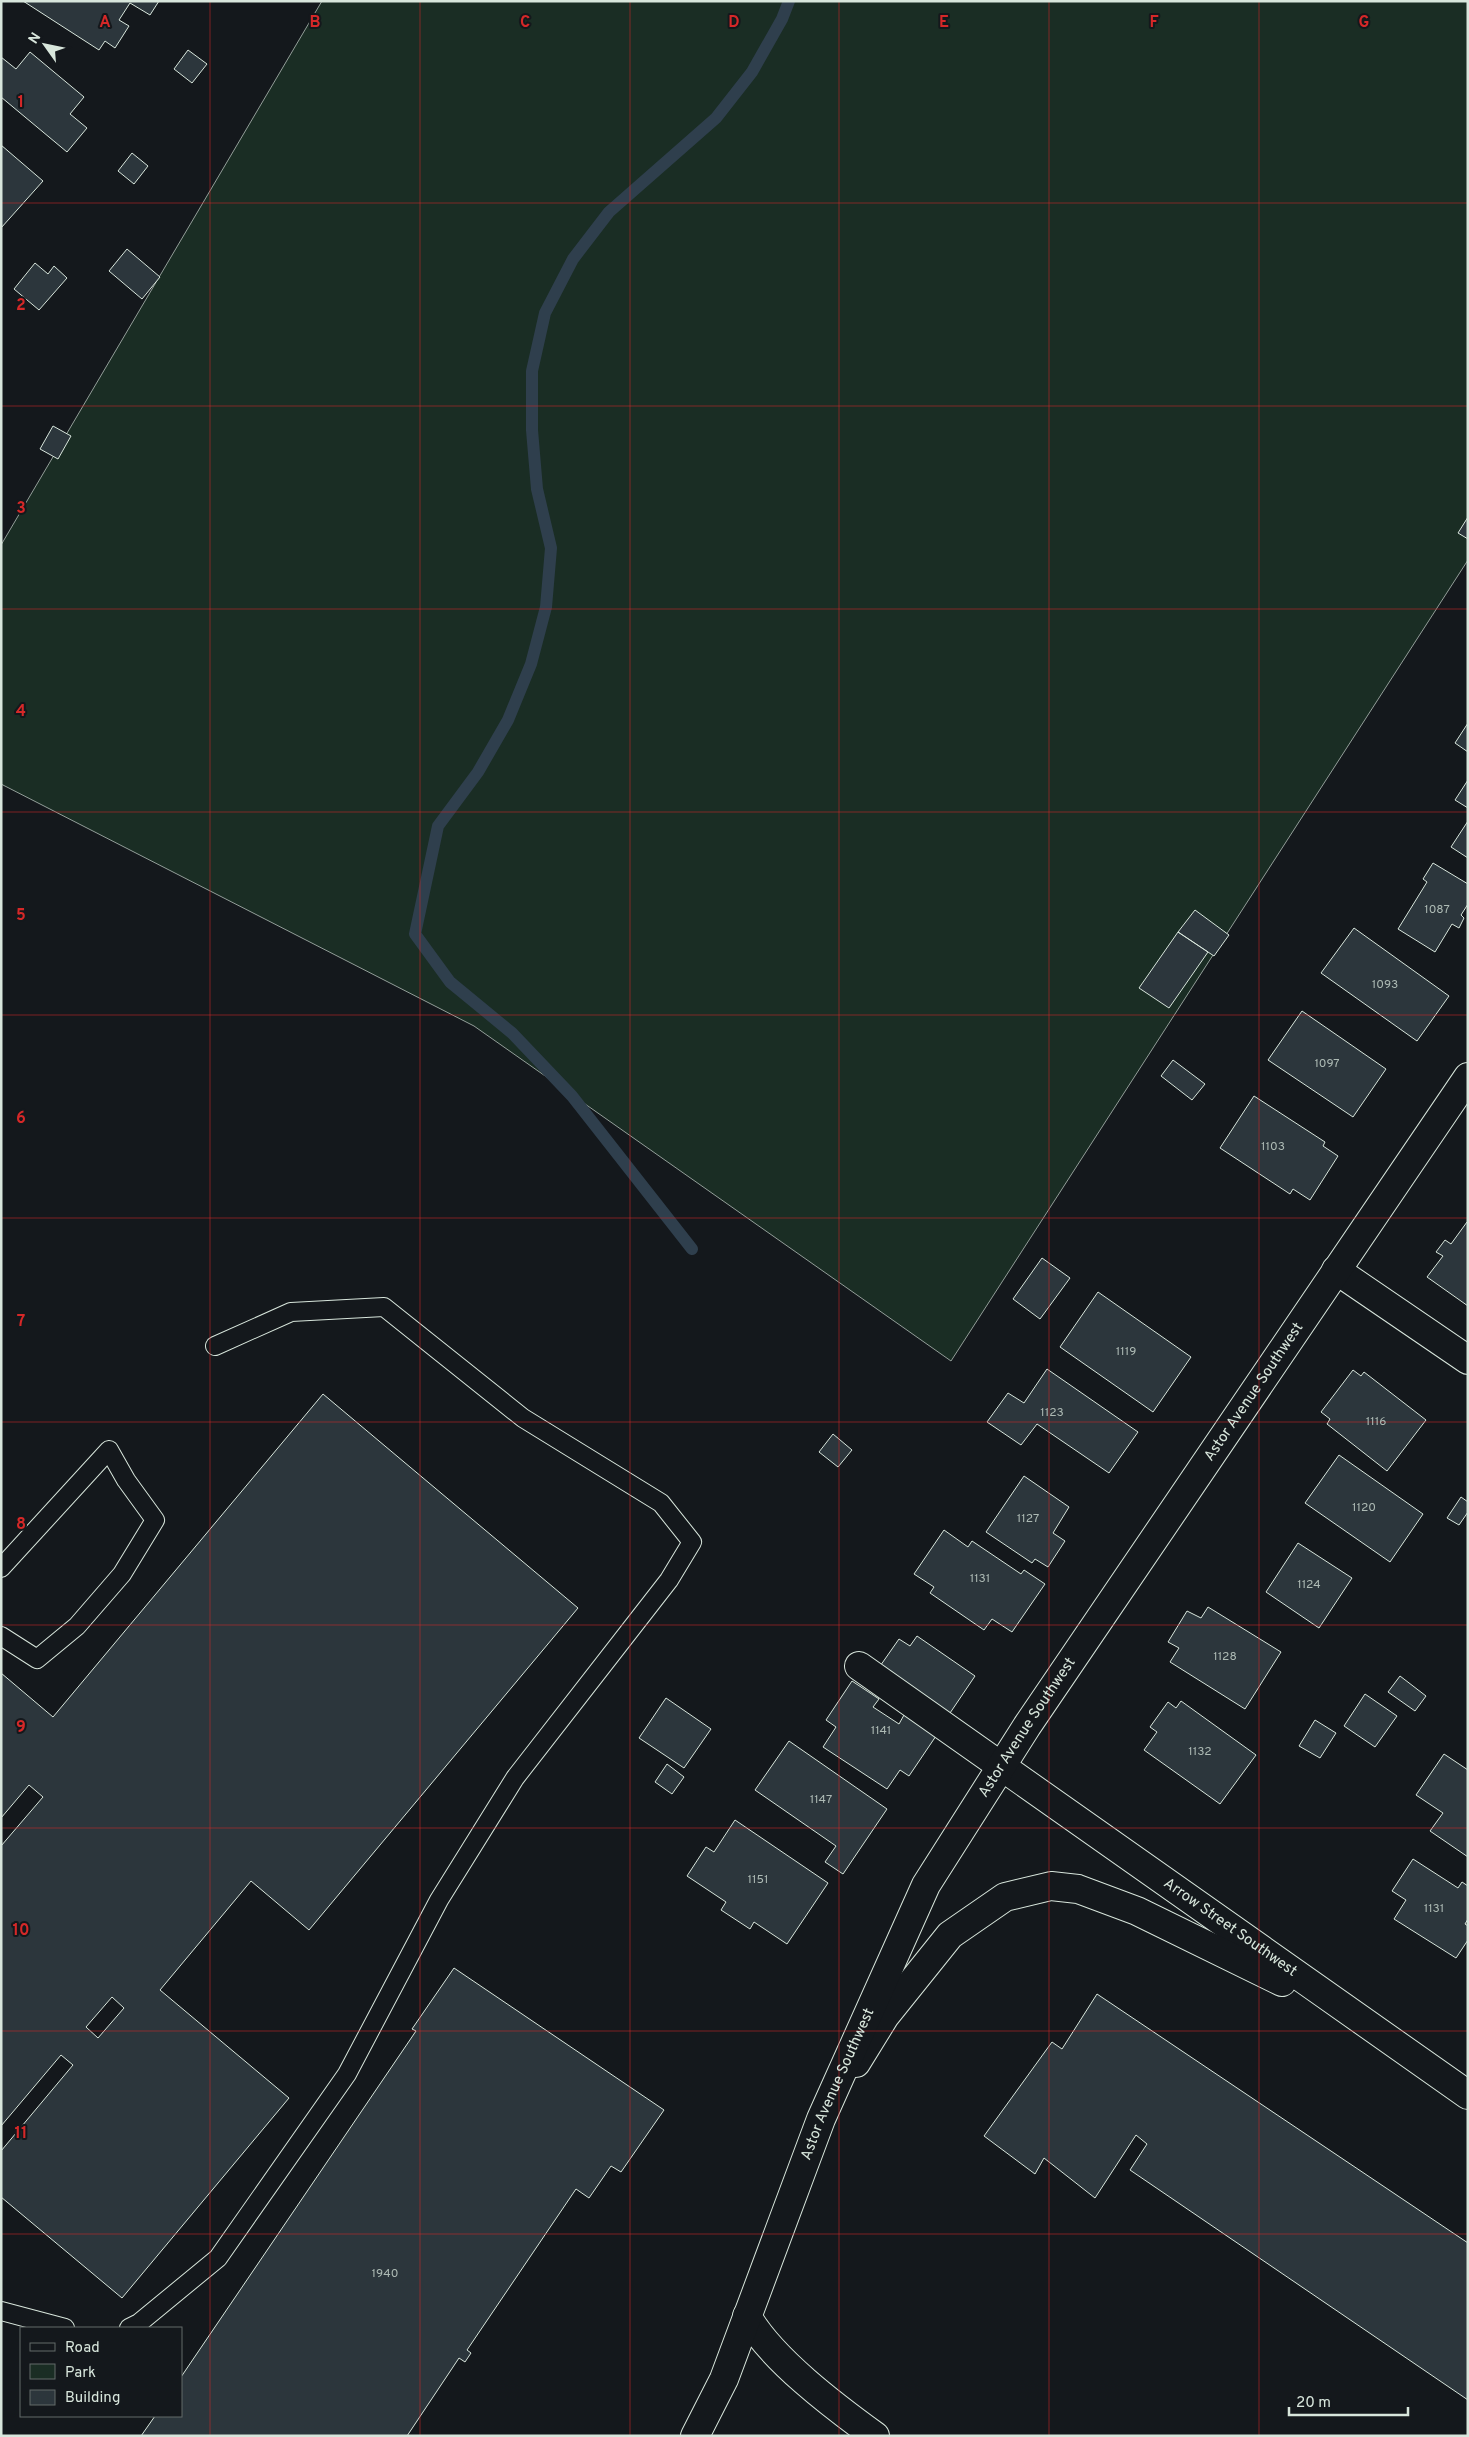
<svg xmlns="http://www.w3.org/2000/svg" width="1469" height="2437" viewBox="0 0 1469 2437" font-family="Overpass,sans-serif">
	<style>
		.green { fill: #1a2d24; stroke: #939e99 }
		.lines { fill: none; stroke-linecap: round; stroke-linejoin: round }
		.stream { stroke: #2f3f4d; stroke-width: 12 }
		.building { fill: #2c363c; stroke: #d8e6dc; fill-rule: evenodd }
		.lane-casing { stroke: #d8e6dc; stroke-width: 20 }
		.street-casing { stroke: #d8e6dc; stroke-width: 30 }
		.secondary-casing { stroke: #d8e6dc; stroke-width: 30 }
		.lane { stroke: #14181c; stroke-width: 18 }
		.street { stroke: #14181c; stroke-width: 28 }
		.secondary { stroke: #14181c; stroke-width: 28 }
		.grid { fill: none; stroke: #d62828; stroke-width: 1; stroke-opacity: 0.55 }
		.labels { text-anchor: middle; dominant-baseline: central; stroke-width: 4; stroke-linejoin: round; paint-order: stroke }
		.number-label { font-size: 12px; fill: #adbab4 }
		.street-label { font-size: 15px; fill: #d8e6dc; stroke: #14181c }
		.grid-label { font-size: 16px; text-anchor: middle; font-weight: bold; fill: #d62828; stroke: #14181c; stroke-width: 4; stroke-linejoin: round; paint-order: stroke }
	</style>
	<rect width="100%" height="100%" fill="#14181c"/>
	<path class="green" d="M322,1H1468V560L951,1361L474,1026L1,784V545Z"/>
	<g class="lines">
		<path class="stream" d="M692,1249L572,1096L512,1033L450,982L415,934L438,826L478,772L508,720L531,664L546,607L551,548L537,489L532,430V371L545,313L573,259L609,212L716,118L752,72L782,19L789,1"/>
	</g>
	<path class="building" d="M23,1H159L150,15L130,3L119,20L129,26L115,48L105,41L99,50Z
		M188,50L207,64L192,83L174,69Z
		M30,52L84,97L70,114L87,128L67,152L1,97V57L16,69Z
		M1,145L43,181L1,228Z
		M132,153L148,166L134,184L118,171Z
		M127,249L160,277L142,299L109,271Z
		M35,263L48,274L54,266L67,278L39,310L14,289Z
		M53,426L71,436L58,459L40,449Z
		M1468,517V539L1458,533Z
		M1468,723V752L1455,743Z
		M1468,780V808L1455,800Z
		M1468,821V858L1451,847Z
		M1433,863L1468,884V904L1461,915L1464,918L1459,928L1452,924L1435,952L1398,929L1427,882L1423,879Z
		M1195,910L1229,935L1214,956L1178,932Z
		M1354,928L1449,996L1417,1041L1321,973Z
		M1178,932L1208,952L1169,1008L1139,988Z
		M1302,1011L1386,1069L1353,1117L1268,1060Z
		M1173,1060L1205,1084L1192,1100L1161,1076Z
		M1254,1096L1325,1142L1323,1146L1338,1156L1310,1200L1293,1189L1290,1194L1220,1148Z
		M1467,1222L1468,1223V1306L1427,1277L1443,1256L1436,1252L1445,1240L1451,1244Z
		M1042,1258L1070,1278L1040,1319L1013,1299Z
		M1098,1292L1191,1357L1153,1412L1060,1347Z
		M1047,1369L1138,1432L1109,1473L1037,1424L1021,1445L987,1422L1008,1393L1024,1403Z
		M1353,1370L1361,1376L1364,1372L1426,1420L1387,1471L1327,1424L1330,1419L1321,1412Z
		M323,1394L578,1608L309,1930L251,1881L160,1990L289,2098L122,2298L1,2197V2151L73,2065L61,2055L1,2126V1846L43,1797L29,1785L1,1818V1673L53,1717ZM112,1997L124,2008L98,2038L86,2027Z
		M833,1434L852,1450L838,1467L819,1452Z
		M1339,1455L1423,1514L1390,1562L1305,1503Z
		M1024,1476L1069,1507L1053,1533L1065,1541L1048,1567L1035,1559L1032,1563L986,1532Z
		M1461,1497L1468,1502V1512L1459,1525L1447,1518Z
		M944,1530L968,1547L972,1541L1021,1574L1024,1570L1045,1584L1012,1632L992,1619L984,1630L930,1593L934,1587L914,1574Z
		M1298,1543L1352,1578L1319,1628L1266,1592Z
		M1208,1607L1281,1652L1245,1709L1170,1662L1179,1648L1168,1642L1187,1611L1201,1618Z
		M917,1636L975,1676L948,1716L878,1669L899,1639L910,1646Z
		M1400,1676L1426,1696L1415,1711L1388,1692Z
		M852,1681L879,1699L873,1707L899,1724L904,1715L936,1736L909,1776L900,1770L887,1789L823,1747L836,1727L826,1720Z
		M1365,1694L1397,1716L1375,1747L1344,1726Z
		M666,1698L711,1729L684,1768L639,1738Z
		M1181,1701L1256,1755L1220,1804L1144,1750L1157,1732L1150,1727L1168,1702L1176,1708Z
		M1315,1720L1336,1733L1320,1758L1299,1746Z
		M789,1741L887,1809L843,1874L825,1862L836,1846L755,1790Z
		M1444,1754L1468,1770V1857L1430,1831L1443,1813L1416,1795Z
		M667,1764L684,1777L672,1794L655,1782Z
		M735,1820L828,1883L787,1944L754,1922L750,1929L721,1910L726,1902L687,1876L706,1847L714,1852Z
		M1413,1859L1458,1888L1462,1882L1468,1886V1919L1465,1924L1468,1926V1940L1456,1958L1394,1919L1406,1900L1392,1891Z
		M454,1968L664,2110L621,2172L611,2166L589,2198L576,2189L467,2350L471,2353L465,2362L459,2358L407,2436H141L155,2416H181V2377L416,2031L412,2029Z
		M1097,1994L1468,2243V2400L1130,2170L1147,2144L1136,2135L1095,2198L1044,2158L1035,2174L984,2136L1052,2042L1062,2049Z"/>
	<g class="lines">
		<g class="lane-casing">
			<path id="lane" d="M1,1568L109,1450L126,1480L155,1520L122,1574L77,1626L37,1659L1,1636
				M1,2311L65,2328
				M129,2328L139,2323L218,2258L347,2074L439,1900L515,1778L669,1580L692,1542L661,1503L523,1418L384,1307L291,1312L215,1346"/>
		</g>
		<g class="street-casing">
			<g id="street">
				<path d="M1336,1270L1468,1360"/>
				<path id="s1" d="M859,1666L1468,2095"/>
				<path d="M856,2063L885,2016L950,1935L1005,1897L1051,1886L1078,1889L1137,1911L1282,1982"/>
				<path d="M747,2316C771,2359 835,2407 875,2436"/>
			</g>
		</g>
		<g class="secondary-casing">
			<g id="secondary">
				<path id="s2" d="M695,2436L724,2379L821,2119L926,1885L1027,1726L1468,1077"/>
			</g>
		</g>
		<use href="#lane" class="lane"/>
		<use href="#street" class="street"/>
		<use href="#secondary" class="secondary"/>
	</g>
	<path class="grid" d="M210,1V2436M420,1V2436M630,1V2436M839,1V2436M1049,1V2436M1259,1V2436M1,203H1468M1,406H1468M1,609H1468M1,812H1468M1,1015H1468M1,1218H1468M1,1422H1468M1,1625H1468M1,1828H1468M1,2031H1468M1,2234H1468"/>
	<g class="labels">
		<g class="number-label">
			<text x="1437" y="910">1087</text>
			<text x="1385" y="985">1093</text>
			<text x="1327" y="1064">1097</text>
			<text x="1273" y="1147">1103</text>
			<text x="1126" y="1352">1119</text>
			<text x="1052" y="1413">1123</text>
			<text x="1376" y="1422">1116</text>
			<text x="1364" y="1508">1120</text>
			<text x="1028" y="1519">1127</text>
			<text x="980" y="1579">1131</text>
			<text x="1309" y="1585">1124</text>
			<text x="1225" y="1657">1128</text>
			<text x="881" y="1731">1141</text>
			<text x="1200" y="1752">1132</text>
			<text x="821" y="1800">1147</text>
			<text x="758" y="1880">1151</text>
			<text x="1434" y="1909">1131</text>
			<text x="385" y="2274">1940</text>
		</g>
		<g class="street-label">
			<text stroke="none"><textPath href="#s2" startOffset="1190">Astor Avenue Southwest</textPath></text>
			<text stroke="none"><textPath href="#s2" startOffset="785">Astor Avenue Southwest</textPath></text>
			<text stroke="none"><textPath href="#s1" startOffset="454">Arrow Street Southwest</textPath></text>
			<text stroke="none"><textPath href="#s2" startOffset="380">Astor Avenue Southwest</textPath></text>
		</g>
	</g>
	<g class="grid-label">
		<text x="105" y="27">A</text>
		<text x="315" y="27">B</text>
		<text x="525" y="27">C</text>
		<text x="734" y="27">D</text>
		<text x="944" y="27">E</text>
		<text x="1154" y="27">F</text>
		<text x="1364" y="27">G</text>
		<text x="21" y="107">1</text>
		<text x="21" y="310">2</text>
		<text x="21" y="513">3</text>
		<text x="21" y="716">4</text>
		<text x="21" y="920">5</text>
		<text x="21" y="1123">6</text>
		<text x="21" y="1326">7</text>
		<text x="21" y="1529">8</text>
		<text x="21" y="1732">9</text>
		<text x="21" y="1935">10</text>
		<text x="21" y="2138">11</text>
	</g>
	<rect width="1469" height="2437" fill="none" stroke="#d8e6dc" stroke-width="5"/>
	<rect x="20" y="2327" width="162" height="90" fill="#14181c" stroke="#626a69"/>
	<rect x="30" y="2343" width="25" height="8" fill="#14181c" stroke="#626a69"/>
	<text x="65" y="2352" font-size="15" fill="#d8e6dc">Road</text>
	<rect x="30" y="2364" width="25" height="15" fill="#1a2d24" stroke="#626a69"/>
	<text x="65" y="2377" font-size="15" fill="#d8e6dc">Park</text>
	<rect x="30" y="2390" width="25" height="15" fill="#2c363c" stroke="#626a69"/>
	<text x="65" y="2402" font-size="15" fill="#d8e6dc">Building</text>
	<g transform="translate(45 45) rotate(303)" stroke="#14181c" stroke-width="4" paint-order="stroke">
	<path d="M0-4L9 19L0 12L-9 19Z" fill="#d8e6dc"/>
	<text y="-8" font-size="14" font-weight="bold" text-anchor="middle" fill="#d8e6dc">N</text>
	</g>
	<path d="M1289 2407v8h119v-8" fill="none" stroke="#d8e6dc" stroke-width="2.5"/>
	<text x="1296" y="2407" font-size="15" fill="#d8e6dc" stroke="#14181c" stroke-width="4" paint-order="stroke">20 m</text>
</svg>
